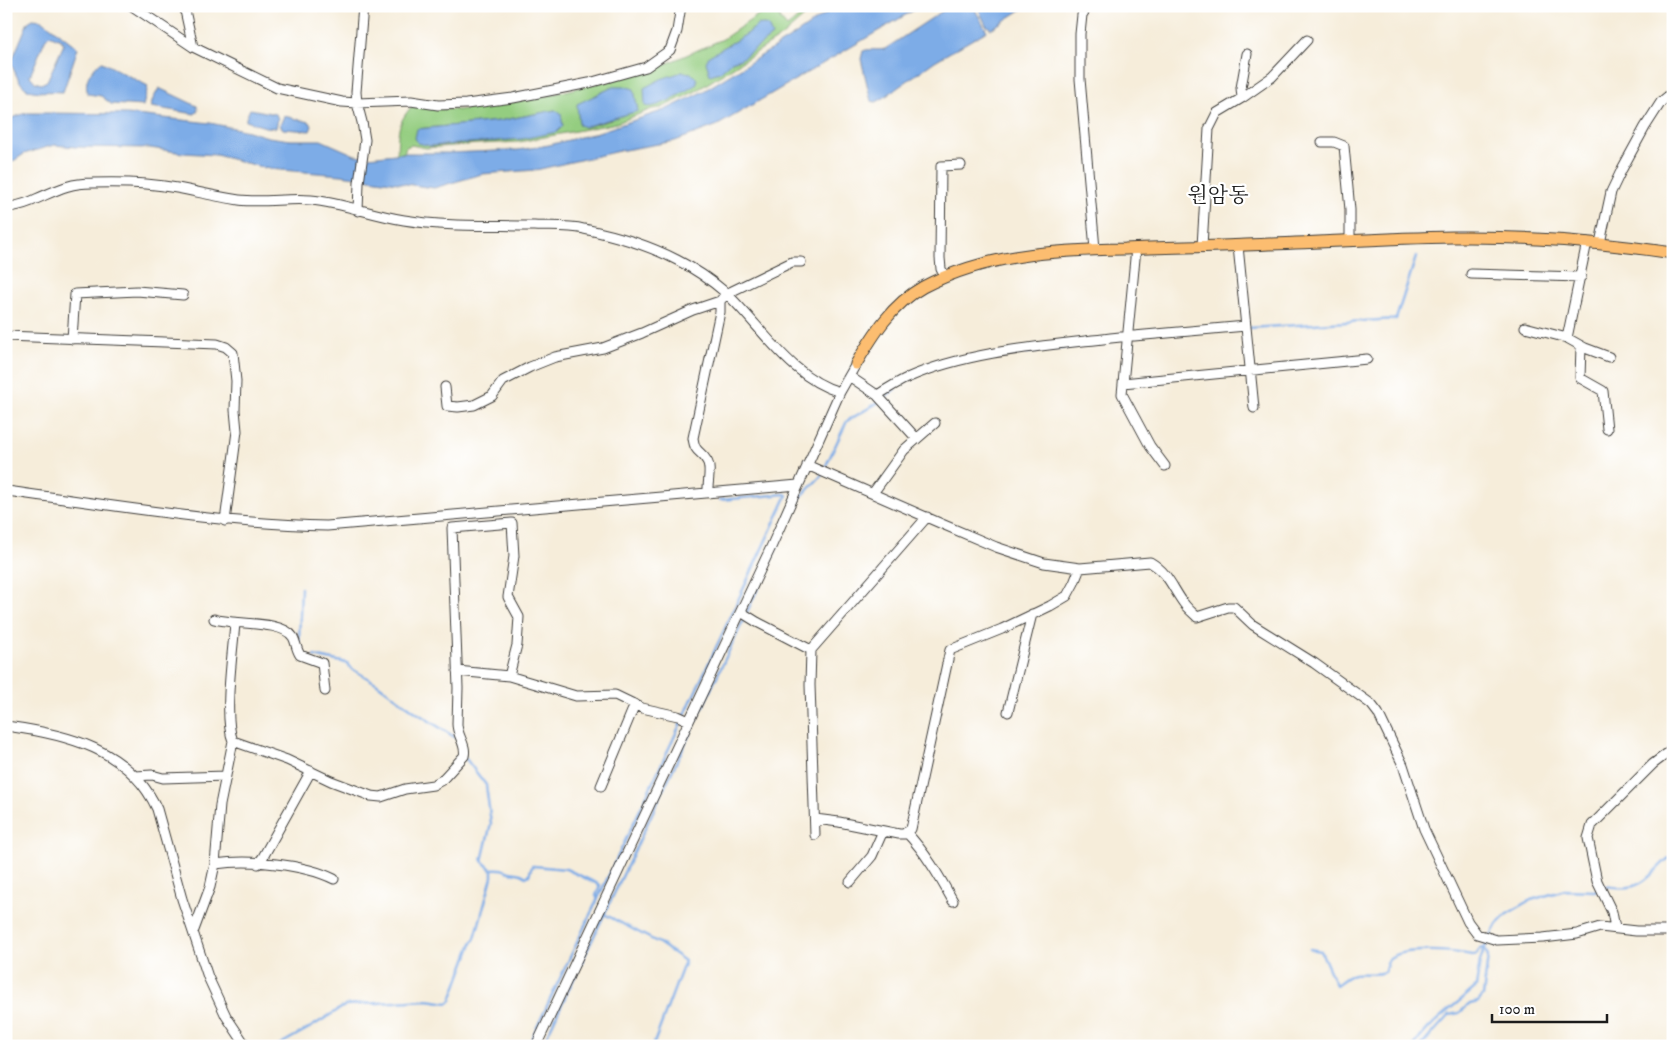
<svg xmlns="http://www.w3.org/2000/svg" width="1679" height="1052" viewBox="0 0 1679 1052" font-family="'IM FELL DW Pica','Noto Serif KR',serif">
	<style>
		.grass { fill: #94cd80; stroke: #58744e; fill-rule: evenodd }
		.water { fill: #7dace7; stroke: #4c6482; fill-rule: evenodd }
		.lines { fill: none; stroke-linecap: round; stroke-linejoin: round }
		.stream { stroke: #7dace7; stroke-width: 2.5 }
		.minor-casing { stroke: #3d3b38; stroke-width: 11 }
		.major-casing { stroke: #3d3b38; stroke-width: 13 }
		.minor { stroke: #fff; stroke-width: 9 }
		.major { stroke: #fcbd6f; stroke-width: 11 }
		.labels { text-anchor: middle; dominant-baseline: central; stroke-width: 4.5; stroke-linejoin: round; paint-order: stroke }
		.quarter-label { font-size: 21px; fill: #1c1c1c; stroke: #fff }
	</style>
	<rect width="100%" height="100%" fill="#fff"/>
	<filter id="ink" filterUnits="userSpaceOnUse"><feTurbulence type="fractalNoise" baseFrequency=".02" numOctaves="2"/><feDisplacementMap in="SourceGraphic" scale="10" xChannelSelector="R" yChannelSelector="G"/><feConvolveMatrix kernelMatrix="1 2 1 2 8 2 1 2 1" color-interpolation-filters="sRGB"/></filter>
	<filter id="wash" filterUnits="userSpaceOnUse"><feTurbulence type="fractalNoise" baseFrequency=".0096" numOctaves="4" result="noise"/><feDisplacementMap in="SourceGraphic" scale="20" xChannelSelector="R" yChannelSelector="G"/><feGaussianBlur stdDeviation="1.12" result="paint"/><feColorMatrix in="noise" values="0 0 0 0 0 0 0 0 0 0 0 0 0 0 0 0 0 1.4 0 .05"/><feComposite in="paint" operator="in"/></filter>
	<g filter="url(#wash)">
		<rect width="100%" height="100%" fill="#f6edda"/>
		<path class="grass" d="M771,6H780V19L787,27C800,17 809,6 826,6L806,15L782,36L696,91L661,108L652,109L617,123L519,142L479,144L426,148L411,145L406,147L404,153L397,154C398,132 397,123 412,106L458,110L538,98L633,74L668,63L723,39ZM759,24L741,59L731,62L710,56L747,34ZM613,87L611,120L585,127L579,125L596,95ZM555,110L522,139L430,146L417,129L499,121Z"/>
		<path class="water" d="M837,6H921L718,125L675,141L619,151L536,170L482,174L434,188L341,175L269,169L216,155L183,153L150,148L76,147L54,145L24,154L6,166V120L26,113H46L127,114L210,123L248,131L268,137L291,140H321L355,155L368,157L404,153H449L518,150L549,145L592,134L665,110L702,92L790,38Z
			M950,6H973L987,31L935,61L882,99L876,102L871,101L861,59L863,51C870,48 877,51 885,49Z
			M977,6H1027L991,29L986,25Z
			M33,19L42,20L78,48L63,92C30,90 25,99 11,63L28,22ZM49,35L61,40L64,44L47,81L41,84L35,82L30,76L45,40Z
			M759,24L768,26L772,36L741,59L731,62L720,72L710,75L706,62L709,56L747,34Z
			M102,62L148,86L143,106L111,104L101,96L88,94C83,81 91,68 102,62Z
			M682,72L691,73L697,79V84C685,91 658,110 645,106L644,88L661,79Z
			M613,87H627L634,89L638,111L584,127L579,125L577,104Z
			M159,88L197,106L198,110L195,114L151,107L152,101Z
			M250,109L276,114L278,119L276,128L265,127L246,121V118Z
			M555,110L561,114L563,126L557,132L522,139L430,146L418,143L415,138L417,129L499,121Z
			M284,116L310,122L312,126L310,131L283,129L280,125Z"/>
		<g class="lines">
			<path class="stream" d="M1248,328L1396,319L1416,257
				M1007,355L1078,346
				M883,399L895,389
				M747,612L799,499L821,476L847,421L879,402
				M299,642L301,588
				M314,656L347,663L352,669L376,683L417,713L456,738
				M490,869C500,868 502,869 510,872C517,874 521,872 526,877L529,875L532,866H534L566,869L600,885L596,896L598,898
				M604,914L659,943L685,961L653,1046
				M1310,949L1321,951L1336,985C1342,981 1347,976 1354,974C1364,972 1374,976 1384,972C1386,969 1387,961 1390,958C1405,947 1453,951 1472,955H1476L1481,948L1485,949L1488,956L1483,996L1478,1002L1470,1004L1459,1013L1449,1015L1421,1046
				M277,1046L311,1027L346,1005L427,1000L448,1003L451,1000L472,943L475,938L492,877V870L482,861L491,823L486,785L466,759
				M528,1046L679,727L787,495L785,494L720,500
				M542,1046L745,617
				M1414,1046C1430,1022 1455,1006 1476,987L1480,961L1486,945L1497,924L1507,914L1531,900L1565,890L1595,891L1601,886C1611,886 1620,888 1629,887C1648,885 1658,864 1673,855"/>
		</g>
	</g>
	<g filter="url(#ink)">
		<g class="lines">
			<g class="minor-casing">
				<path id="minor" d="M132,6L193,47L277,88L342,102L357,103L411,101L438,105L466,104L513,98L589,83L646,67L670,50L677,31L681,6
					M184,6L193,47
					M1088,6L1082,15L1080,34V79L1095,249
					M1242,98L1241,88L1247,54
					M1322,142H1334L1344,146L1350,210V241
					M6,208C16,206 27,204 36,199C57,190 69,183 92,183C119,182 150,183 177,188C198,192 218,197 239,200C263,203 287,198 311,200C343,203 372,215 404,220C446,227 491,225 534,226C550,227 568,225 584,229C614,235 650,246 677,260C695,269 711,280 726,293C761,326 792,379 840,392
					M358,211L359,183L365,140L362,122L357,103L356,92L363,6
					M1600,243L1611,192L1622,169L1645,127L1661,102L1673,92
					M1202,246L1209,129L1217,113L1242,98L1272,77L1307,40
					M1238,246L1254,408
					M1136,248L1122,394L1150,446L1165,466
					M1471,274L1581,277
					M945,277L941,269L940,258L941,166L961,165
					M1525,327L1567,338L1585,348L1609,357
					M6,336L217,344L226,347L233,353L236,381L235,410L237,431L225,521
					M1567,338L1587,242
					M72,339L75,294L137,291L183,295
					M1581,346L1580,378L1603,391L1607,429
					M849,376L877,395L917,439
					M1123,383L1367,359
					M445,387L447,406L458,407L474,405L492,396L503,381L530,367L555,357L603,348L642,333L693,310L720,301L726,294L792,262H801
					M877,395C886,390 896,383 907,378C972,349 1057,345 1128,336H1134L1246,326
					M807,465L942,524L996,547L1044,563L1080,568L1150,562C1169,573 1172,588 1185,605C1188,609 1193,613 1197,617L1228,607H1234L1253,625L1314,663L1371,704L1378,713L1403,765L1424,829L1468,922L1477,934L1497,940L1543,938L1577,934L1600,927L1636,931H1673
					M6,491C113,505 219,524 327,526L798,485
					M708,493C707,483 712,469 707,461C701,450 695,454 693,438L720,312V301
					M873,493L904,450L935,423
					M741,612L757,622L811,650
					M214,619C233,625 282,620 293,637C296,642 296,649 300,655L322,663L325,691
					M457,671L509,676L576,696L615,695L642,708L678,716L689,721
					M1008,712L1032,614
					M6,726C66,734 130,749 157,809L182,899L208,977L226,1016L246,1046
					M233,741C223,717 233,651 235,623
					M135,776L152,775L163,778L226,776
					M601,786L635,704
					M815,819L839,822L899,834H904L911,829L950,650L1002,629L1050,606L1067,596L1074,583L1080,568
					M906,832C926,853 939,876 953,901
					M815,835L810,685L811,650L927,517
					M215,864C249,859 304,864 334,879
					M258,864L263,857L311,771
					M850,882L872,856L883,831
					M1615,928L1612,912L1597,881L1588,838L1592,825L1653,764L1673,749
					M194,930L210,887L215,864L220,805L233,741L287,760L331,781L371,796L381,797L405,789L433,785L442,780L464,756C467,745 457,736 457,724L458,688L452,528L512,523L514,556L508,597L519,617L517,645L509,676
					M536,1046L772,545L840,392L856,364"/>
			</g>
			<g class="major-casing">
				<path id="major" d="M856,364C873,335 892,304 923,287C986,254 1055,250 1125,249C1165,247 1206,247 1246,245C1315,243 1384,238 1453,237C1527,236 1600,242 1673,253"/>
			</g>
			<use href="#minor" class="minor"/>
			<use href="#major" class="major"/>
		</g>
	</g>
	<g class="labels">
		<g class="quarter-label">
			<text x="1218" y="196">원암동</text>
		</g>
	</g>
	<rect width="1679" height="1052" fill="none" stroke="#fff" stroke-width="25"/>
	<path d="M1492 1014v8h115v-8" fill="none" stroke="#1c1c1c" stroke-width="2.5"/>
	<text x="1499" y="1014" font-size="15" fill="#1c1c1c" stroke="#ffffff" stroke-width="4" paint-order="stroke">100 m</text>
</svg>
